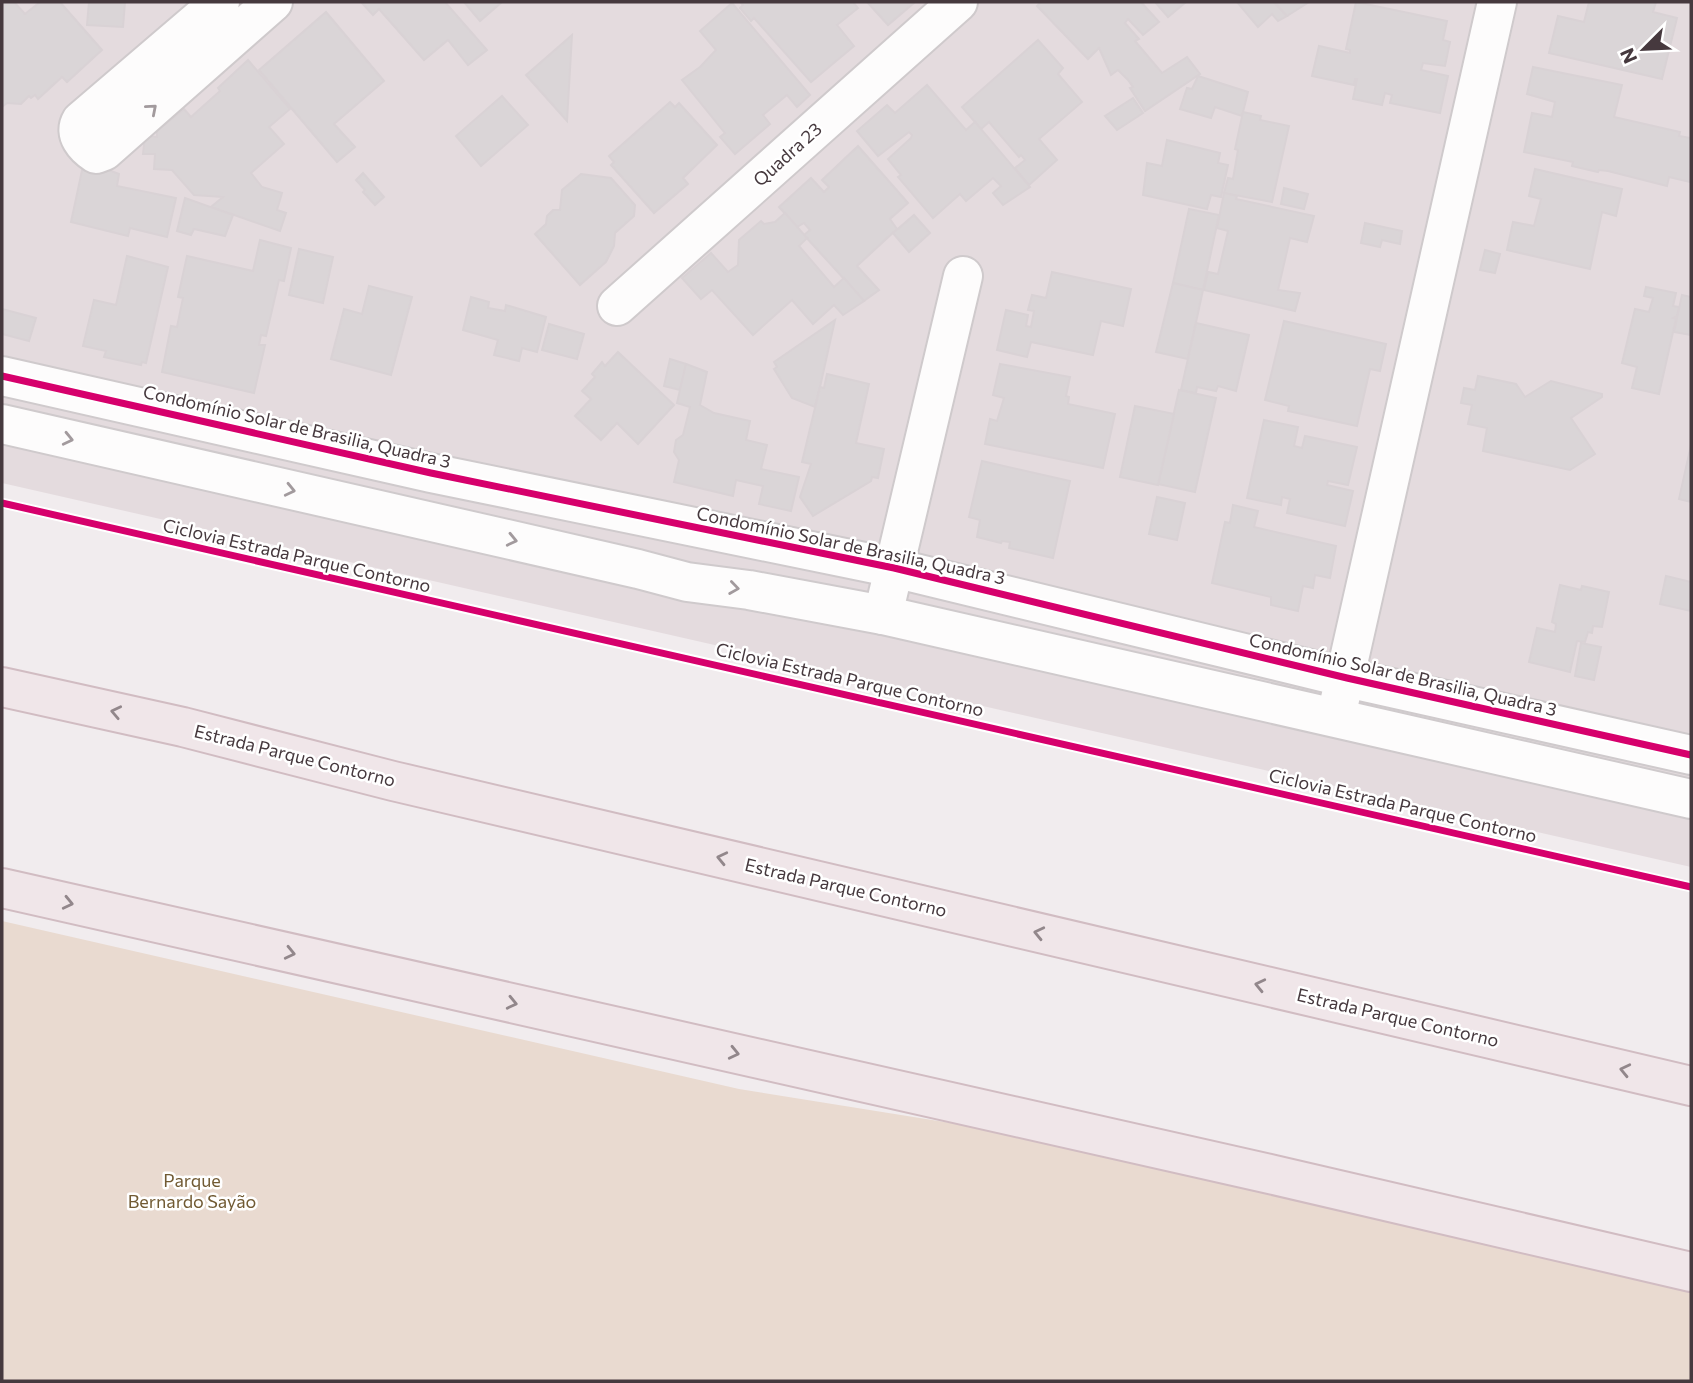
<svg xmlns="http://www.w3.org/2000/svg" width="1693" height="1383" font-family="Commissioner,sans-serif">
<style>
.residential{fill:#e4dbde}
.green{fill:#e9dad0}
.building{fill:#dad5d7;stroke:#d9d2d5;stroke-width:2}
.lines{fill:none;stroke-linecap:round;stroke-linejoin:round}
.minor-casing{stroke:#cfcacc;stroke-width:42}
.tertiary-casing{stroke:#cfcacc;stroke-width:42}
.primary-casing{stroke:#d1bcc2;stroke-width:42}
.minor{stroke:#fdfcfc;stroke-width:38}
.tertiary{stroke:#fdfcfc;stroke-width:38}
.primary{stroke:#f0e6e9;stroke-width:38}
.cycleway-casing{stroke:#fff;stroke-width:11}
.cycleway{stroke:#d6006c;stroke-width:7}
.oneway{stroke:#a29a9d}
.oneway2{stroke:#92878b}
.labels{text-anchor:middle;dominant-baseline:central;stroke-width:5;stroke-linejoin:round;paint-order:stroke}
.street-label{font-size:18px;fill:#46393e;stroke:#fff}
.park-label{font-size:18px;fill:#715a33;stroke:#fff}
</style>
<rect width="100%" height="100%" fill="#f1ecee"/>
<path class="residential" d="M 2,2 L 1691,2 L 1691,867 L 2,483 Z"/>
<path class="green" d="M 2,921 L 739,1089 L 1274,1175 L 1691,1275 L 1691,1381 L 2,1381 Z"/>
<g class="building">
<path d="M 5,2 L 14,2 L 25,14 L 40,2 L 60,2 L 102,50 L 67,82 L 62,77 L 38,99 L 35,95 L 31,98 L 29,96 L 21,104 L 7,103 L 2,107 L 2,5 Z"/>
<path d="M 89,2 L 125,2 L 123,27 L 87,25 Z"/>
<path d="M 361,2 L 445,2 L 487,50 L 468,65 L 448,40 L 424,60 L 379,9 L 373,15 Z"/>
<path d="M 464,2 L 502,2 L 480,21 Z"/>
<path d="M 740,2 L 853,2 L 858,8 L 837,25 L 854,46 L 811,82 L 754,18 L 751,21 L 740,8 L 743,5 Z"/>
<path d="M 867,2 L 912,2 L 914,3 L 888,25 Z"/>
<path d="M 1041,2 L 1141,2 L 1159,22 L 1143,35 L 1128,19 L 1125,23 L 1139,39 L 1135,41 L 1162,73 L 1187,57 L 1200,74 L 1145,111 L 1130,88 L 1133,87 L 1128,80 L 1118,70 L 1111,75 L 1099,48 L 1088,59 L 1037,6 Z"/>
<path d="M 1155,2 L 1186,2 L 1168,17 Z"/>
<path d="M 1237,2 L 1274,2 L 1287,16 L 1278,21 L 1272,14 L 1258,27 Z"/>
<path d="M 1274,2 L 1309,2 L 1287,16 Z"/>
<path d="M 1356,2 L 1447,21 L 1443,40 L 1450,42 L 1445,66 L 1423,63 L 1421,70 L 1448,76 L 1440,113 L 1390,103 L 1392,95 L 1385,93 L 1382,105 L 1353,99 L 1357,79 L 1355,79 L 1354,85 L 1312,76 L 1319,46 L 1350,53 L 1350,50 L 1346,49 Z"/>
<path d="M 1589,2 L 1656,2 L 1653,12 L 1677,18 L 1662,79 L 1549,53 L 1558,16 L 1584,22 Z"/>
<path d="M 732,3 L 810,95 L 797,107 L 787,95 L 763,115 L 770,124 L 735,154 L 720,137 L 725,133 L 682,80 L 700,67 L 716,50 L 700,31 Z"/>
<path d="M 326,12 L 384,81 L 334,124 L 355,147 L 337,162 L 259,70 Z"/>
<path d="M 572,35 L 567,121 L 526,75 Z"/>
<path d="M 1038,40 L 1063,68 L 1058,74 L 1082,102 L 1039,139 L 1057,160 L 1029,185 L 1015,168 L 1025,160 L 1021,155 L 1019,157 L 989,122 L 981,129 L 962,107 Z"/>
<path d="M 248,60 L 290,109 L 269,127 L 284,144 L 251,173 L 262,187 L 282,193 L 277,210 L 286,213 L 280,231 L 211,207 L 223,197 L 194,195 L 172,170 L 154,169 L 155,154 L 143,154 L 145,136 L 157,137 L 157,131 L 184,109 L 191,117 L 220,91 L 218,88 Z"/>
<path d="M 1533,67 L 1622,85 L 1614,117 L 1680,132 L 1679,136 L 1691,138 L 1690,182 L 1669,177 L 1667,186 L 1608,171 L 1599,170 L 1598,172 L 1572,166 L 1573,162 L 1524,152 L 1532,113 L 1552,117 L 1555,102 L 1527,94 Z"/>
<path d="M 1198,76 L 1248,92 L 1242,116 L 1215,107 L 1211,118 L 1180,109 L 1187,88 L 1192,89 Z"/>
<path d="M 927,85 L 966,130 L 975,122 L 1030,187 L 1003,205 L 993,193 L 1001,186 L 993,178 L 966,201 L 960,194 L 933,218 L 898,177 L 901,175 L 888,159 L 911,138 L 912,135 L 909,132 L 878,156 L 857,131 L 887,105 L 895,113 Z"/>
<path d="M 502,96 L 528,125 L 481,166 L 456,136 Z"/>
<path d="M 1133,98 L 1143,113 L 1117,130 L 1105,116 Z"/>
<path d="M 670,102 L 675,107 L 679,103 L 717,145 L 683,178 L 688,184 L 654,213 L 611,165 L 614,162 L 609,156 Z"/>
<path d="M 1243,112 L 1261,116 L 1260,120 L 1289,126 L 1272,202 L 1224,193 L 1228,178 L 1233,179 L 1238,150 L 1235,149 Z"/>
<path d="M 1167,140 L 1220,153 L 1218,163 L 1228,165 L 1221,197 L 1211,195 L 1207,209 L 1143,195 L 1147,163 L 1162,166 Z"/>
<path d="M 858,146 L 908,203 L 890,219 L 897,229 L 857,266 L 879,290 L 864,301 L 804,235 L 810,230 L 804,223 L 797,227 L 779,207 L 811,178 L 824,192 L 829,187 L 822,180 Z"/>
<path d="M 84,161 L 119,174 L 117,186 L 176,198 L 167,237 L 130,228 L 128,236 L 71,222 Z"/>
<path d="M 1535,169 L 1622,189 L 1616,216 L 1602,212 L 1590,269 L 1507,250 L 1513,222 L 1534,226 L 1541,199 L 1529,196 Z"/>
<path d="M 363,173 L 384,197 L 375,205 L 363,192 L 365,190 L 356,180 Z"/>
<path d="M 581,174 L 611,178 L 635,205 L 634,216 L 615,233 L 614,246 L 606,262 L 580,285 L 535,234 L 546,224 L 547,216 L 553,210 L 560,210 L 562,190 Z"/>
<path d="M 1284,188 L 1308,194 L 1304,209 L 1281,204 Z"/>
<path d="M 1224,193 L 1237,196 L 1236,199 L 1314,216 L 1307,242 L 1290,238 L 1278,290 L 1300,293 L 1295,311 L 1204,290 L 1208,272 L 1218,274 L 1228,231 L 1217,228 Z"/>
<path d="M 185,198 L 233,215 L 225,236 L 194,229 L 191,235 L 177,231 Z"/>
<path d="M 1189,209 L 1219,215 L 1203,290 L 1173,283 Z"/>
<path d="M 785,213 L 807,238 L 799,246 L 834,287 L 844,278 L 864,301 L 843,315 L 834,305 L 813,324 L 792,300 L 753,335 L 712,290 L 701,299 L 682,278 L 711,253 L 728,272 L 738,265 L 739,240 L 761,221 L 764,224 L 775,222 Z"/>
<path d="M 914,215 L 930,233 L 909,252 L 893,233 Z"/>
<path d="M 1365,223 L 1402,231 L 1400,244 L 1382,240 L 1380,247 L 1361,243 Z"/>
<path d="M 260,240 L 291,248 L 284,281 L 279,280 L 266,336 L 261,335 L 259,345 L 265,345 L 254,393 L 162,372 L 171,326 L 177,327 L 183,298 L 178,297 L 187,256 L 253,271 Z"/>
<path d="M 299,249 L 333,257 L 323,303 L 289,295 Z"/>
<path d="M 1485,250 L 1500,254 L 1495,273 L 1480,270 Z"/>
<path d="M 127,256 L 168,267 L 146,363 L 142,362 L 141,365 L 104,357 L 106,351 L 83,346 L 94,300 L 116,305 Z"/>
<path d="M 1052,272 L 1131,289 L 1123,326 L 1101,321 L 1093,355 L 1031,342 L 1027,357 L 997,350 L 1006,310 L 1028,315 L 1026,326 L 1031,327 L 1034,311 L 1028,310 L 1032,295 L 1046,298 Z"/>
<path d="M 1173,283 L 1203,290 L 1188,359 L 1156,352 Z"/>
<path d="M 369,286 L 412,297 L 391,375 L 331,359 L 344,309 L 362,314 Z"/>
<path d="M 1646,287 L 1676,293 L 1673,306 L 1679,307 L 1677,316 L 1673,318 L 1676,319 L 1659,394 L 1632,388 L 1637,367 L 1622,363 L 1635,309 L 1649,312 L 1653,298 L 1644,296 Z"/>
<path d="M 1682,295 L 1691,297 L 1691,335 L 1674,332 Z"/>
<path d="M 471,297 L 489,302 L 488,308 L 505,311 L 506,305 L 546,317 L 537,352 L 522,348 L 519,361 L 494,355 L 498,340 L 463,330 Z"/>
<path d="M 2,309 L 36,318 L 29,341 L 2,334 Z"/>
<path d="M 835,320 L 820,387 L 815,407 L 792,398 L 774,369 L 777,367 L 774,362 Z"/>
<path d="M 1284,321 L 1386,344 L 1380,371 L 1370,369 L 1357,426 L 1288,411 L 1289,406 L 1265,400 Z"/>
<path d="M 1196,323 L 1249,335 L 1236,391 L 1218,386 L 1216,391 L 1197,387 L 1196,393 L 1181,390 Z"/>
<path d="M 549,324 L 584,334 L 577,359 L 542,350 Z"/>
<path d="M 618,352 L 674,405 L 638,444 L 617,423 L 601,440 L 575,416 L 591,399 L 582,391 L 595,377 L 592,374 L 602,362 L 605,366 Z"/>
<path d="M 670,359 L 686,364 L 680,390 L 664,386 Z"/>
<path d="M 686,364 L 707,372 L 700,405 L 714,413 L 750,421 L 746,440 L 767,445 L 761,469 L 799,477 L 791,511 L 759,504 L 763,486 L 736,480 L 733,496 L 674,482 L 679,460 L 674,452 L 676,440 L 683,435 L 690,407 L 677,403 Z"/>
<path d="M 1000,364 L 1070,377 L 1066,396 L 1069,397 L 1068,404 L 1115,414 L 1103,468 L 985,444 L 990,419 L 997,421 L 1004,398 L 993,395 Z"/>
<path d="M 827,374 L 869,384 L 856,443 L 884,449 L 878,478 L 872,477 L 871,481 L 813,516 L 800,497 L 811,464 L 802,462 L 820,387 L 824,388 Z"/>
<path d="M 1478,376 L 1516,384 L 1525,397 L 1551,381 L 1602,394 L 1602,397 L 1571,418 L 1595,454 L 1570,470 L 1483,451 L 1487,428 L 1468,424 L 1472,405 L 1461,403 L 1464,388 L 1475,390 Z"/>
<path d="M 1179,390 L 1216,398 L 1195,492 L 1158,484 Z"/>
<path d="M 1135,406 L 1174,414 L 1158,485 L 1120,477 Z"/>
<path d="M 1264,420 L 1298,427 L 1294,446 L 1302,448 L 1305,436 L 1357,447 L 1348,485 L 1328,481 L 1327,485 L 1353,491 L 1345,526 L 1287,513 L 1290,499 L 1282,497 L 1281,505 L 1247,498 Z"/>
<path d="M 1691,445 L 1691,502 L 1679,499 Z"/>
<path d="M 982,461 L 1070,481 L 1053,558 L 1009,548 L 1010,542 L 1002,541 L 1001,543 L 977,537 L 980,520 L 969,517 Z"/>
<path d="M 1157,497 L 1185,503 L 1177,540 L 1149,534 Z"/>
<path d="M 1233,505 L 1258,511 L 1254,527 L 1336,546 L 1330,578 L 1315,575 L 1313,588 L 1303,586 L 1298,611 L 1271,605 L 1271,597 L 1212,583 L 1225,522 L 1230,523 Z"/>
<path d="M 1666,576 L 1691,582 L 1691,611 L 1660,604 Z"/>
<path d="M 1560,585 L 1581,590 L 1582,586 L 1609,592 L 1602,627 L 1593,626 L 1592,633 L 1588,632 L 1585,642 L 1577,641 L 1570,672 L 1529,662 L 1537,628 L 1555,632 L 1556,624 L 1552,622 Z"/>
<path d="M 1581,643 L 1601,647 L 1594,680 L 1575,676 Z"/>
</g>
<g class="lines">
<defs>
<g id="minor">
<path d="M 617,306 L 958,2"/>
<path d="M 883,615 L 963,276"/>
<path d="M 1336,717 L 1497,2"/>
</g>
<g id="tertiary">
<path d="M 220,2 L 81,121 C 73,134 85,147 96,154 L 104,151 L 273,2"/>
<path d="M 2,376 L 431,473 L 894,568 L 1347,678 L 1691,755"/>
<path d="M 2,424 L 638,569 L 687,582 L 749,590 L 883,615 L 1691,799"/>
</g>
<g id="primary">
<path d="M 2,687 L 183,727 L 393,781 L 1691,1086"/>
<path d="M 2,888 L 1274,1175 L 1691,1272"/>
</g>
</defs>
<use href="#minor" class="minor-casing"/>
<use href="#tertiary" class="tertiary-casing"/>
<use href="#primary" class="primary-casing"/>
<use href="#minor" class="minor"/>
<use href="#tertiary" class="tertiary"/>
<use href="#primary" class="primary"/>
<defs>
<g id="cycleway">
<path d="M 2,376 L 431,473 L 894,568 L 1347,678 L 1691,755"/>
<path d="M 2,503 L 1691,887"/>
</g>
</defs>
<use href="#cycleway" class="cycleway-casing"/>
<use href="#cycleway" class="cycleway"/>
</g>
<defs><path id="oneway-chevron" d="M-2-3.5L2.5 0L-2 3.5" fill="none" stroke-width="1.6" stroke-linecap="round" stroke-linejoin="round" transform="scale(1.75)"/></defs>
<g class="oneway">
<use href="#oneway-chevron" transform="translate(152 109) rotate(-41)"/>
<use href="#oneway-chevron" transform="translate(68 439) rotate(13)"/>
<use href="#oneway-chevron" transform="translate(290 490) rotate(13)"/>
<use href="#oneway-chevron" transform="translate(512 540) rotate(13)"/>
<use href="#oneway-chevron" transform="translate(734 588) rotate(8)"/>
</g>
<g class="oneway2">
<use href="#oneway-chevron" transform="translate(116 712) rotate(-168)"/>
<use href="#oneway-chevron" transform="translate(722 858) rotate(-167)"/>
<use href="#oneway-chevron" transform="translate(68 903) rotate(13)"/>
<use href="#oneway-chevron" transform="translate(1039 933) rotate(-167)"/>
<use href="#oneway-chevron" transform="translate(290 953) rotate(13)"/>
<use href="#oneway-chevron" transform="translate(1260 985) rotate(-167)"/>
<use href="#oneway-chevron" transform="translate(512 1003) rotate(13)"/>
<use href="#oneway-chevron" transform="translate(734 1053) rotate(13)"/>
<use href="#oneway-chevron" transform="translate(1625 1070) rotate(-167)"/>
</g>
<g class="labels">
<g class="street-label">
<text transform="translate(787 154) rotate(-42)">Quadra 23</text>
<text transform="translate(297 426) rotate(13)">Condomínio Solar de Brasilia, Quadra 3</text>
<text transform="translate(851 545) rotate(12)">Condomínio Solar de Brasilia, Quadra 3</text>
<text transform="translate(297 555) rotate(13)">Ciclovia Estrada Parque Contorno</text>
<text transform="translate(1403 674) rotate(13)">Condomínio Solar de Brasilia, Quadra 3</text>
<text transform="translate(850 679) rotate(13)">Ciclovia Estrada Parque Contorno</text>
<text transform="translate(295 755) rotate(14)">Estrada Parque Contorno</text>
<text transform="translate(1403 805) rotate(13)">Ciclovia Estrada Parque Contorno</text>
<text transform="translate(846 887) rotate(13)">Estrada Parque Contorno</text>
<text transform="translate(1398 1017) rotate(13)">Estrada Parque Contorno</text>
</g>
<g class="park-label">
<text x="192" y="1180">Parque<tspan x="192" dy="21">Bernardo Sayão</tspan></text>
</g>
</g>
<rect width="1693" height="1383" fill="none" stroke="#46393e" stroke-width="7"/>
<g transform="translate(1644 49) rotate(246)" stroke="#ffffff" stroke-width="5" paint-order="stroke">
<path d="M0-5L12 26L0 18L-12 26Z" fill="#46393e"/>
<text y="-10" font-size="19" font-weight="bold" text-anchor="middle" fill="#46393e">N</text>
</g>
</svg>
